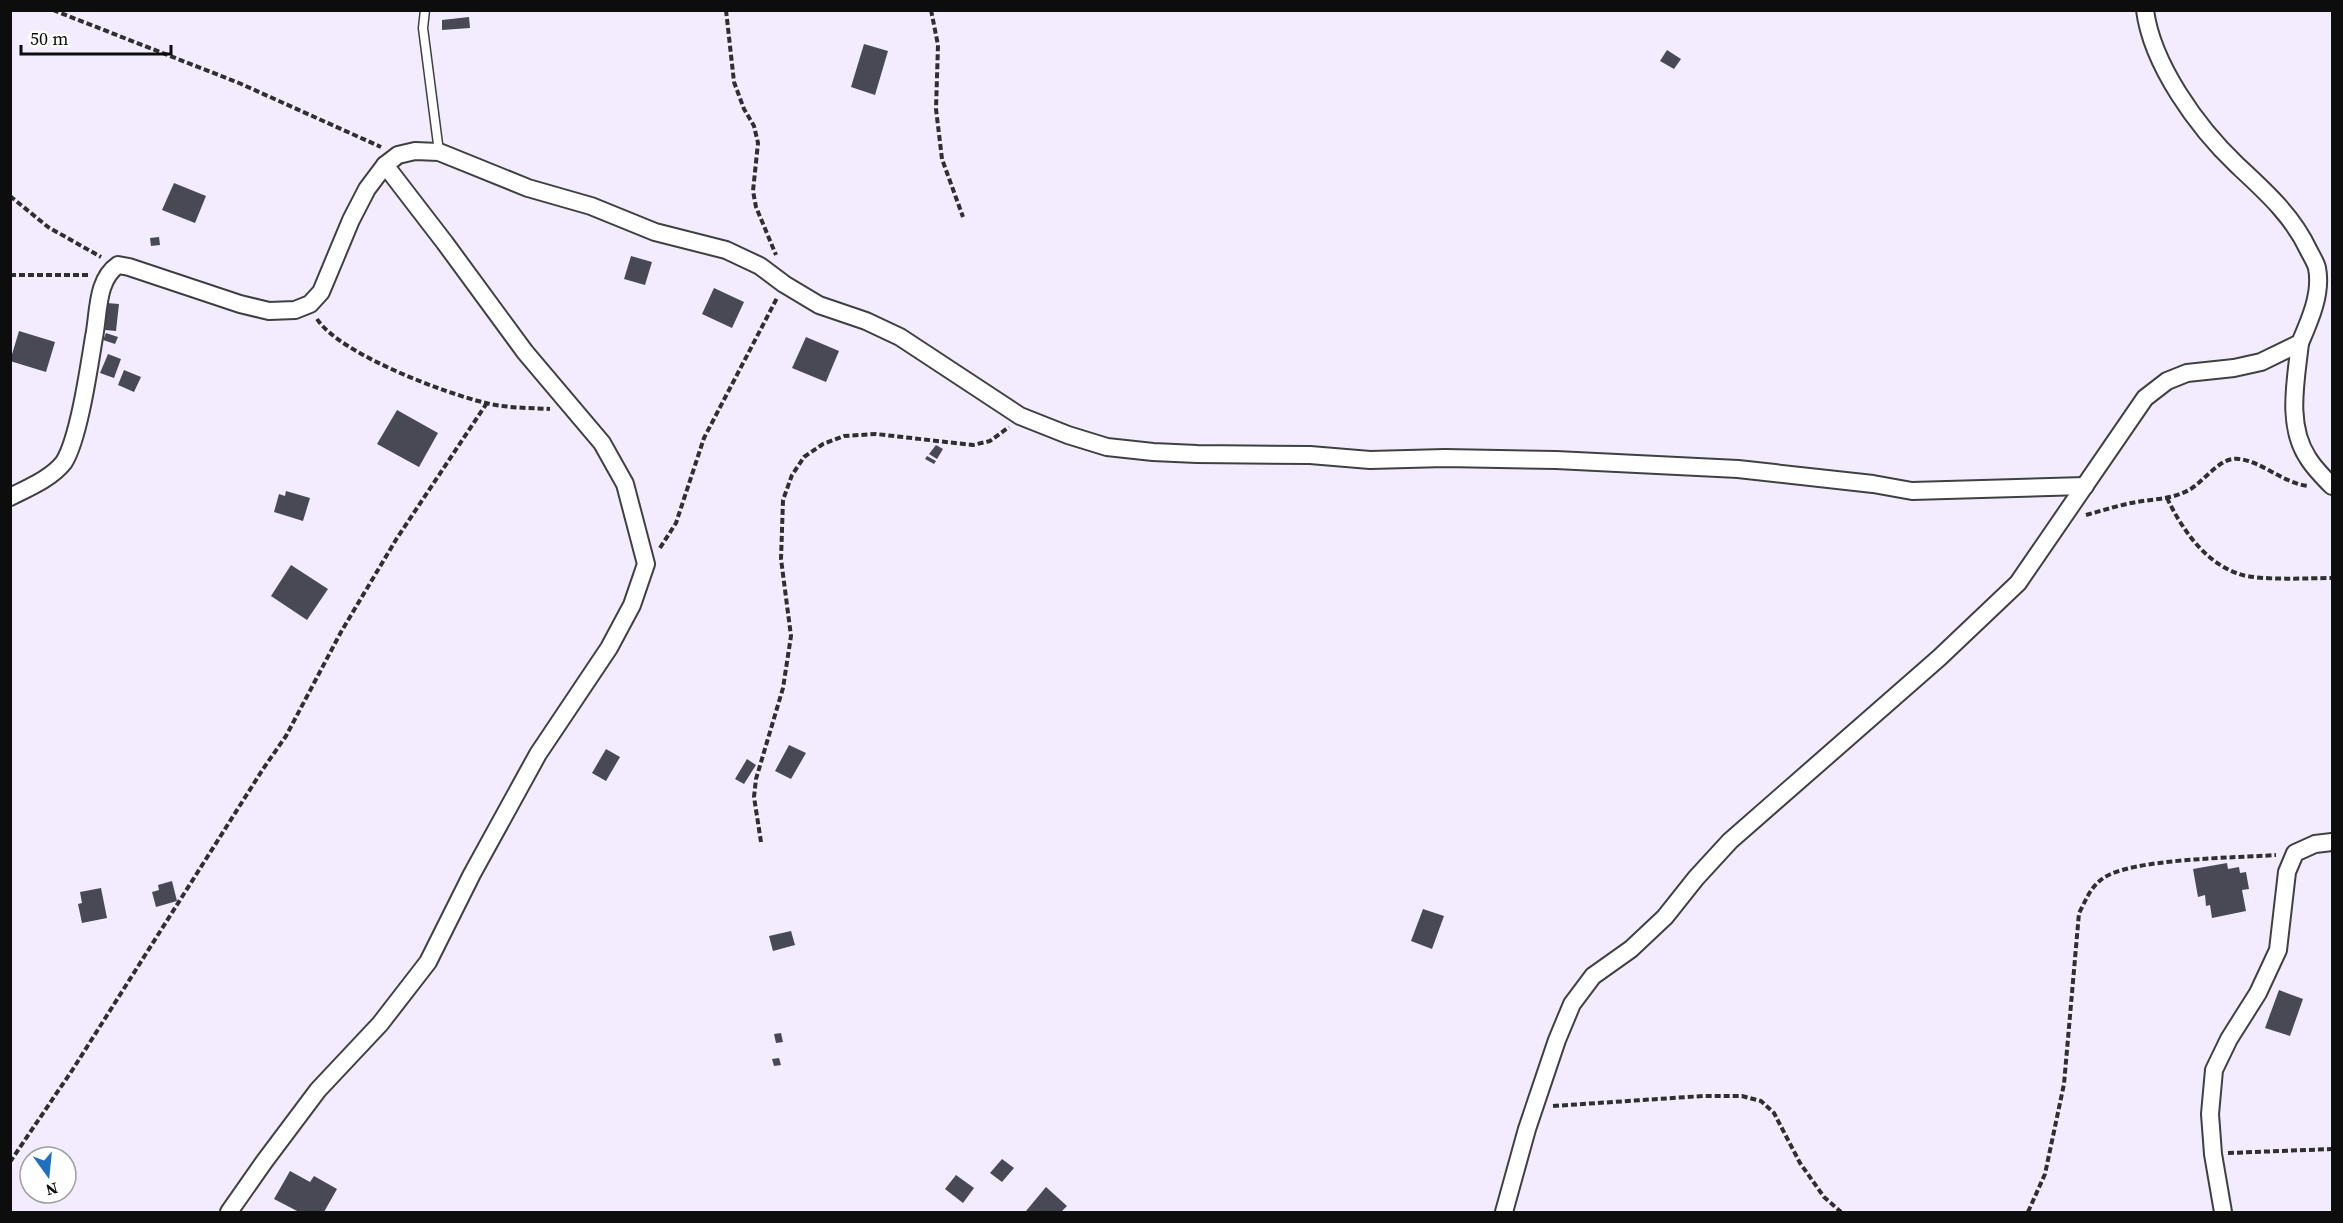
<svg xmlns="http://www.w3.org/2000/svg" width="2343" height="1223" font-family="'Source Serif 4',serif">
<style>
.building{fill:#494955}
.lines{fill:none;stroke-linecap:round;stroke-linejoin:round}
.service-casing{stroke:#404040;stroke-width:11}
.minor-casing{stroke:#404040;stroke-width:20}
.path{stroke:#2f2f2f;stroke-width:4;stroke-dasharray:6 3;stroke-linecap:butt}
.service{stroke:#fff;stroke-width:8}
.minor{stroke:#fff;stroke-width:16}
</style>
<rect width="100%" height="100%" fill="#f3ecff"/>
<g class="building">
<path d="M 469,17 L 470,28 L 442,30 L 442,20 Z"/>
<path d="M 864,44 L 888,51 L 875,95 L 851,87 Z"/>
<path d="M 1667,50 L 1681,59 L 1674,69 L 1660,61 Z"/>
<path d="M 174,183 L 206,196 L 195,223 L 162,210 Z"/>
<path d="M 159,237 L 160,245 L 151,246 L 150,238 Z"/>
<path d="M 631,256 L 652,262 L 645,285 L 624,279 Z"/>
<path d="M 714,288 L 744,302 L 732,328 L 702,314 Z"/>
<path d="M 107,303 L 119,304 L 116,331 L 105,330 Z"/>
<path d="M 19,331 L 55,342 L 46,372 L 10,361 Z"/>
<path d="M 106,333 L 118,337 L 115,344 L 103,340 Z"/>
<path d="M 806,337 L 839,351 L 826,382 L 792,368 Z"/>
<path d="M 108,354 L 121,359 L 114,378 L 100,373 Z"/>
<path d="M 124,370 L 141,377 L 134,392 L 118,385 Z"/>
<path d="M 397,410 L 438,433 L 419,467 L 377,444 Z"/>
<path d="M 936,445 L 943,449 L 937,459 L 929,454 Z"/>
<path d="M 927,456 L 936,461 L 934,464 L 925,459 Z"/>
<path d="M 286,491 L 310,498 L 303,521 L 274,512 L 279,494 L 285,496 Z"/>
<path d="M 291,565 L 328,589 L 307,620 L 271,596 Z"/>
<path d="M 789,745 L 806,753 L 791,779 L 775,771 Z"/>
<path d="M 606,749 L 620,757 L 606,781 L 592,773 Z"/>
<path d="M 747,759 L 756,765 L 744,784 L 735,779 Z"/>
<path d="M 2227,863 L 2228,869 L 2239,867 L 2240,873 L 2246,872 L 2249,889 L 2242,890 L 2246,911 L 2212,918 L 2210,905 L 2206,906 L 2205,895 L 2198,897 L 2193,869 Z"/>
<path d="M 172,881 L 177,901 L 156,907 L 152,892 L 159,890 L 158,885 Z"/>
<path d="M 101,888 L 107,918 L 82,923 L 78,904 L 82,903 L 80,892 Z"/>
<path d="M 1423,909 L 1444,916 L 1432,949 L 1411,941 Z"/>
<path d="M 791,931 L 795,945 L 773,951 L 769,936 Z"/>
<path d="M 2279,990 L 2303,999 L 2290,1036 L 2265,1028 Z"/>
<path d="M 781,1033 L 783,1042 L 776,1043 L 774,1034 Z"/>
<path d="M 779,1058 L 781,1065 L 774,1066 L 772,1059 Z"/>
<path d="M 1002,1159 L 1014,1168 L 1002,1182 L 990,1173 Z"/>
<path d="M 290,1171 L 310,1182 L 314,1176 L 337,1189 L 324,1212 L 299,1212 L 274,1199 Z"/>
<path d="M 956,1175 L 974,1188 L 963,1203 L 945,1189 Z"/>
<path d="M 1046,1187 L 1067,1206 L 1061,1212 L 1027,1212 L 1026,1211 Z"/>
</g>
<g class="lines">
<defs>
<path id="service" d="M 425,10 L 423,28 L 439,152"/>
<g id="minor">
<path d="M 2300,343 C 2296,380 2286,425 2308,458 C 2314,468 2324,478 2332,486"/>
<path d="M 10,497 C 28,488 52,478 64,462 C 79,438 89,367 94,337 C 99,313 96,280 118,265 L 129,267 L 240,304 L 269,311 L 295,310 L 310,304 L 321,292 L 351,220 L 367,189 L 385,165 L 398,155 L 415,151 L 439,152 L 528,188 L 591,206 L 655,232 L 726,250 L 760,266 L 784,284 L 819,305 L 866,321 L 900,337 L 1020,416 L 1068,435 L 1107,447 L 1153,452 L 1197,454 L 1310,455 L 1370,460 L 1445,458 L 1556,460 L 1738,469 L 1873,484 L 1912,491 L 2085,486"/>
<path d="M 229,1212 L 264,1162 L 318,1090 L 380,1024 L 428,962 L 472,874 L 538,754 L 609,648 L 632,605 L 646,564 L 625,484 L 602,443 L 525,352 L 445,243 L 385,165"/>
<path d="M 1504,1212 L 1527,1129 L 1557,1040 L 1572,1004 L 1593,976 L 1631,949 L 1665,917 L 1696,878 L 1730,841 L 1939,658 L 2018,583 L 2145,398 L 2167,381 L 2187,373 L 2234,368 L 2261,362 L 2300,343 C 2310,320 2322,293 2317,268 C 2316,263 2312,257 2309,251 C 2293,216 2265,191 2237,165 C 2198,128 2152,65 2145,10"/>
<path d="M 2223,1212 L 2213,1154 L 2210,1114 L 2214,1070 L 2229,1039 L 2258,993 L 2278,950 L 2287,872 L 2295,853 L 2315,844 L 2332,842"/>
</g>
</defs>
<use href="#service" class="service-casing"/>
<use href="#minor" class="minor-casing"/>
<g class="path">
<path d="M 53,10 L 239,83 L 381,147"/>
<path d="M 726,10 L 734,82 L 744,109 L 754,126 L 758,143 L 753,191 L 756,207 L 776,255"/>
<path d="M 931,10 L 938,45 L 936,109 L 942,159 L 963,217"/>
<path d="M 10,196 L 48,227 L 101,257"/>
<path d="M 10,275 L 89,275"/>
<path d="M 317,319 C 340,354 444,393 486,403 C 507,408 529,408 550,409"/>
<path d="M 2167,498 C 2182,529 2204,562 2239,574 C 2258,581 2311,578 2332,578"/>
<path d="M 2086,515 C 2101,511 2116,506 2131,503 C 2150,499 2171,500 2189,490 C 2205,481 2220,456 2239,459 C 2261,461 2283,483 2308,486"/>
<path d="M 660,548 L 676,523 L 704,438 L 777,298"/>
<path d="M 761,842 L 754,797 L 756,779 L 783,688 L 791,636 L 781,559 L 783,500 L 792,475 L 804,457 L 823,444 L 844,436 L 876,434 L 973,445 L 990,441 L 1009,427"/>
<path d="M 1553,1106 L 1703,1096 L 1742,1096 L 1761,1101 L 1774,1113 L 1800,1163 L 1824,1197 L 1841,1212"/>
<path d="M 2228,1153 L 2332,1149"/>
<path d="M 10,1162 L 73,1069 L 263,769 L 286,736 L 341,632 L 397,538 L 487,403"/>
<path d="M 2028,1212 L 2045,1174 L 2064,1084 L 2079,913 C 2086,900 2090,888 2102,879 C 2129,858 2238,858 2276,855"/>
</g>
<use href="#service" class="service"/>
<use href="#minor" class="minor"/>
</g>
<rect width="2343" height="1223" fill="none" stroke="#0d0d0d" stroke-width="24"/>
<g transform="translate(48 1175) rotate(165)"><circle r="28" fill="#ffffff" stroke="#9e9e9e" stroke-width="1.5"/>
<path d="M0-4.5L10 22L0 15L-10 22Z" fill="#2170c0"/>
<text y="-9" font-size="16" font-weight="bold" text-anchor="middle" fill="#0d0d0d">N</text>
</g>
<path d="M21 45v9h150v-9" fill="none" stroke="#0d0d0d" stroke-width="3"/>
<text x="30" y="45" font-size="18" fill="#0d0d0d" stroke="#ffffff" stroke-width="4.5" paint-order="stroke">50 m</text>
</svg>
